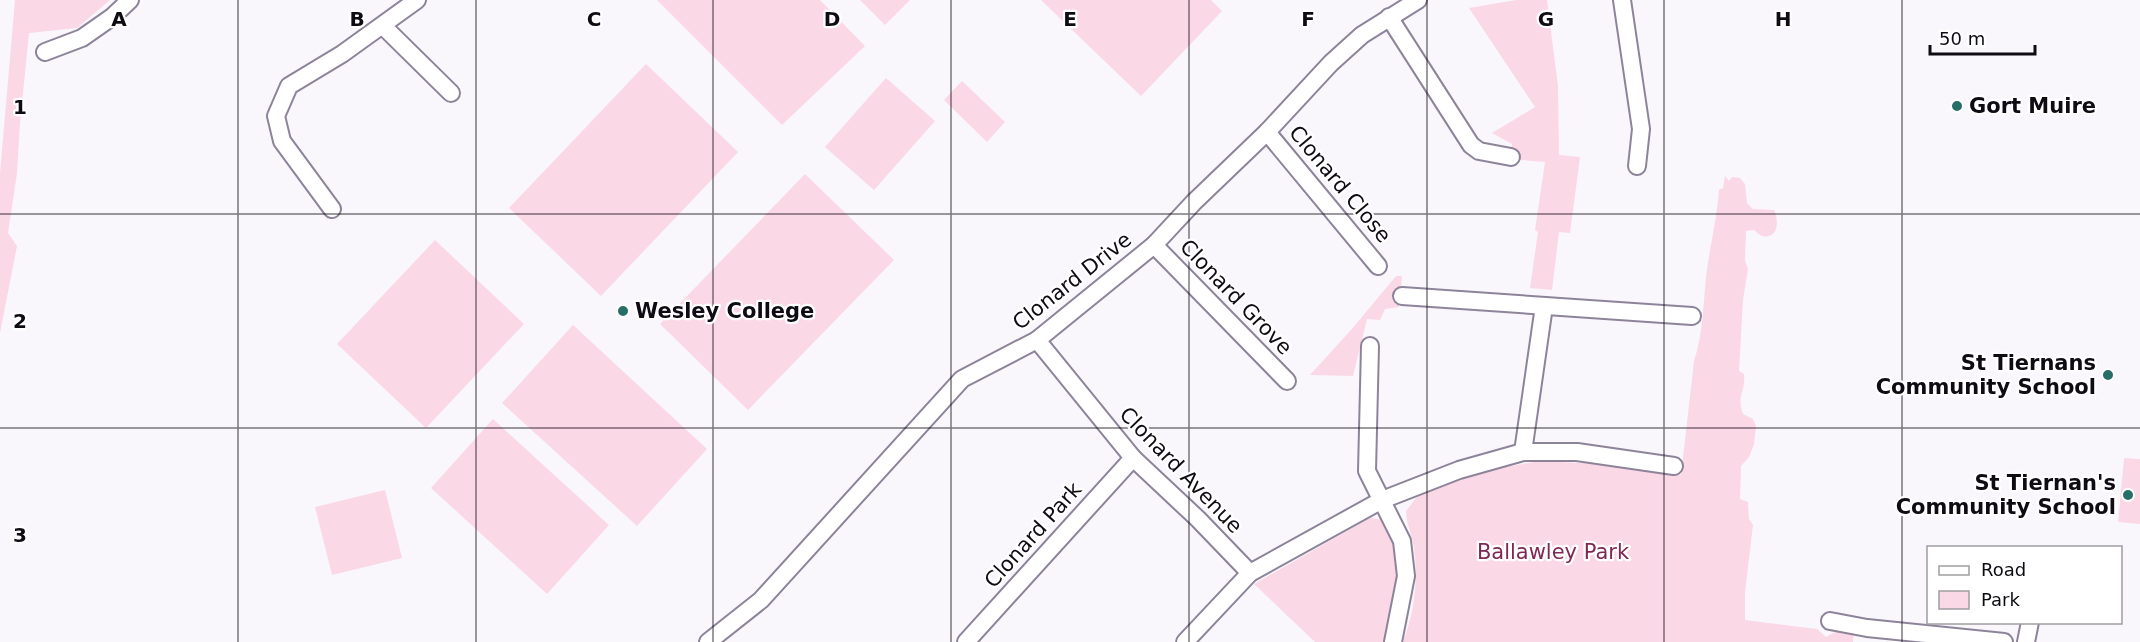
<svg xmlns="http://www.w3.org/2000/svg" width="2140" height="642" font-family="'DejaVu Sans',sans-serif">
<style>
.green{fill:#fbd8e6}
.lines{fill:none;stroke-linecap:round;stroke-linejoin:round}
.minor-casing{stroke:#8d849a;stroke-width:20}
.minor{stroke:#fff;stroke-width:16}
.grid{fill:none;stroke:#0f0b13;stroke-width:1.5;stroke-opacity:0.55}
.poi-dot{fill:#276f66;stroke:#fff;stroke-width:2}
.labels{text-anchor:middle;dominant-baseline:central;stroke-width:4.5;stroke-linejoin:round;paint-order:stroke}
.poi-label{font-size:21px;font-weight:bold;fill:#0f0b13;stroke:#fff;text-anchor:start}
.street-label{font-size:21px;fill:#0f0b13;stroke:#fff}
.park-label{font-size:21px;fill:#802854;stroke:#fff}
.grid-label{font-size:20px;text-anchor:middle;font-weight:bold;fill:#0f0b13;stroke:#fff;stroke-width:4.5;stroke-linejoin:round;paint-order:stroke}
</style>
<rect width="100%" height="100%" fill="#f9f7fc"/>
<g class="green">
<path d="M 15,0 L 110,0 L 77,28 L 29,33 L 20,123 L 17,173 L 8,233 L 17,246 L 0,333 L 0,173 Z"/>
<path d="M 657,0 L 820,0 L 865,46 L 782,125 Z"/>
<path d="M 860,0 L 910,0 L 885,25 Z"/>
<path d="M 1041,0 L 1211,0 L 1222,11 L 1141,96 Z"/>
<path d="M 1516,0 L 1547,0 L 1558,86 L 1559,155 L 1580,157 L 1570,233 L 1559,232 L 1552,290 L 1530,288 L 1538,232 L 1535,230 L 1545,162 L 1510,159 L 1512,144 L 1492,133 L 1535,107 L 1469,8 Z"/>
<path d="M 646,64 L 738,152 L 601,296 L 509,208 Z"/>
<path d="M 886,78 L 935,121 L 874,190 L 825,147 Z"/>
<path d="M 962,81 L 1005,122 L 987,142 L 944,100 Z"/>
<path d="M 805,174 L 894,260 L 748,410 L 660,324 Z"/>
<path d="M 1725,176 L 1729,181 L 1732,177 L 1740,178 L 1745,184 L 1747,203 L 1753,209 L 1774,210 C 1779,219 1779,240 1762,236 C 1759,235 1757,232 1754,230 L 1746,231 L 1745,260 L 1748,269 L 1743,300 L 1739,371 L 1744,374 C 1746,392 1736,395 1743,414 L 1753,419 L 1756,426 L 1754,444 L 1749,457 L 1741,466 L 1740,499 L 1748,502 L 1749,519 L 1753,525 L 1745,592 L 1745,620 L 1817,629 L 1826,637 L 1839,630 L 1854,633 L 1853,642 L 1403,642 C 1415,611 1419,576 1413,543 C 1411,532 1406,522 1406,511 L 1416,498 L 1432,487 L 1459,475 L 1540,461 L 1624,465 L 1681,475 L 1694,361 C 1704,331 1703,299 1707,269 C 1711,242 1717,217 1719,190 L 1723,188 Z"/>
<path d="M 435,240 L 524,324 L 426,428 L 337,344 Z"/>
<path d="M 1396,276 L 1402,276 L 1399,307 L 1385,309 L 1380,320 L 1367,319 L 1353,376 L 1310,375 L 1351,330 Z"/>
<path d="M 573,325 L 707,449 L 637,526 L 502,403 Z"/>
<path d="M 493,419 L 609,525 L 547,594 L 431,488 Z"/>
<path d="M 2124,458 L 2140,459 L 2140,524 L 2118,522 Z"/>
<path d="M 385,490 L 402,558 L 332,575 L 315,507 Z"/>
<path d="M 1370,518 L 1384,520 C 1410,549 1395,609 1383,642 L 1315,642 L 1254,584 Z"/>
</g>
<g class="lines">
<defs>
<g id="minor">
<path d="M 1622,0 L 1641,129 L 1637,166"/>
<path d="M 1389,17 L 1471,145 L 1479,151 L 1511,157"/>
<path d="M 383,26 L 451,93"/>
<path d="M 45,52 L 82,38 L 112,17 L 130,0"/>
<path d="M 1267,132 L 1378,266"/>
<path d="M 332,209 L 282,141 L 276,116 L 289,86 L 342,54 L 417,0"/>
<path d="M 1154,245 L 1287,381"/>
<path d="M 1402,296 L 1692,316"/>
<path d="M 1037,340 L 1133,458 L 1198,519 L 1250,573"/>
<path d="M 1370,346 L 1367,471 L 1402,541 L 1406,576 L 1393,642"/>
<path d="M 1523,452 L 1544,306"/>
<path d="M 1830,621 L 1867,628 L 2004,642"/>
<path d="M 708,642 L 761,600 L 962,379 L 1037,340 L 1154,245 L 1194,202 L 1267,132 L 1331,63 L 1362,35 L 1418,0"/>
<path d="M 966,642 L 1133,458"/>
<path d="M 1185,642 L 1250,573 L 1382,500 L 1459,470 L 1523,452 L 1577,452 L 1674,466"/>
<path d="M 2026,642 L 2030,622"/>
</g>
</defs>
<use href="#minor" class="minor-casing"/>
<use href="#minor" class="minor"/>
</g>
<path class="grid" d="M 238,0 L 238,642M 476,0 L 476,642M 713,0 L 713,642M 951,0 L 951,642M 1189,0 L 1189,642M 1427,0 L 1427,642M 1664,0 L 1664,642M 1902,0 L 1902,642M 0,214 L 2140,214M 0,428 L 2140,428"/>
<g class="poi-dot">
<circle cx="1957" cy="106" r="6"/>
<circle cx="623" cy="311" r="6"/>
<circle cx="2108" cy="375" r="6"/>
<circle cx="2128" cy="495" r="6"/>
</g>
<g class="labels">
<g class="poi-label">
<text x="1969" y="106">Gort Muire</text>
<text x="635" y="311">Wesley College</text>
<text x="2096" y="363" text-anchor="end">St Tiernans<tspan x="2096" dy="24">Community School</tspan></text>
<text x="2116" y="483" text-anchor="end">St Tiernan's<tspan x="2116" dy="24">Community School</tspan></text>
</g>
<g class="street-label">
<text transform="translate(1340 184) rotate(50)">Clonard Close</text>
<text transform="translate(1072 281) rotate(-38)">Clonard Drive</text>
<text transform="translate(1236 297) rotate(46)">Clonard Grove</text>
<text transform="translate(1181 470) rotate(46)">Clonard Avenue</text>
<text transform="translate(1033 535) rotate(-48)">Clonard Park</text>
</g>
<g class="park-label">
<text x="1553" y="552">Ballawley Park</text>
</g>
</g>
<g class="grid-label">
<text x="119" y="26">A</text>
<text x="357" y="26">B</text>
<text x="594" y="26">C</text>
<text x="832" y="26">D</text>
<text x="1070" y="26">E</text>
<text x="1308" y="26">F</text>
<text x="1546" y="26">G</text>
<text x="1783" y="26">H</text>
<text x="20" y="114">1</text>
<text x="20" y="328">2</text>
<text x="20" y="542">3</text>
</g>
<rect x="1927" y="546" width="195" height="78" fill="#ffffff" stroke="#9f9da1" stroke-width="1.5"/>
<rect x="1939" y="566" width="30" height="9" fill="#ffffff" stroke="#9f9da1" stroke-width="1.5"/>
<text x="1981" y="576" font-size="18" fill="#0f0b13">Road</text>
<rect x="1939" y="591" width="30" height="18" fill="#fbd8e6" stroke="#9f9da1" stroke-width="1.5"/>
<text x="1981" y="606" font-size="18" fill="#0f0b13">Park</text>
<path d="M1930 45v9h105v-9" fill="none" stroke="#0f0b13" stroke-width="3"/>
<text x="1939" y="45" font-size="18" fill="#0f0b13" stroke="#ffffff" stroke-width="4.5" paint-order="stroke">50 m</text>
</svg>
